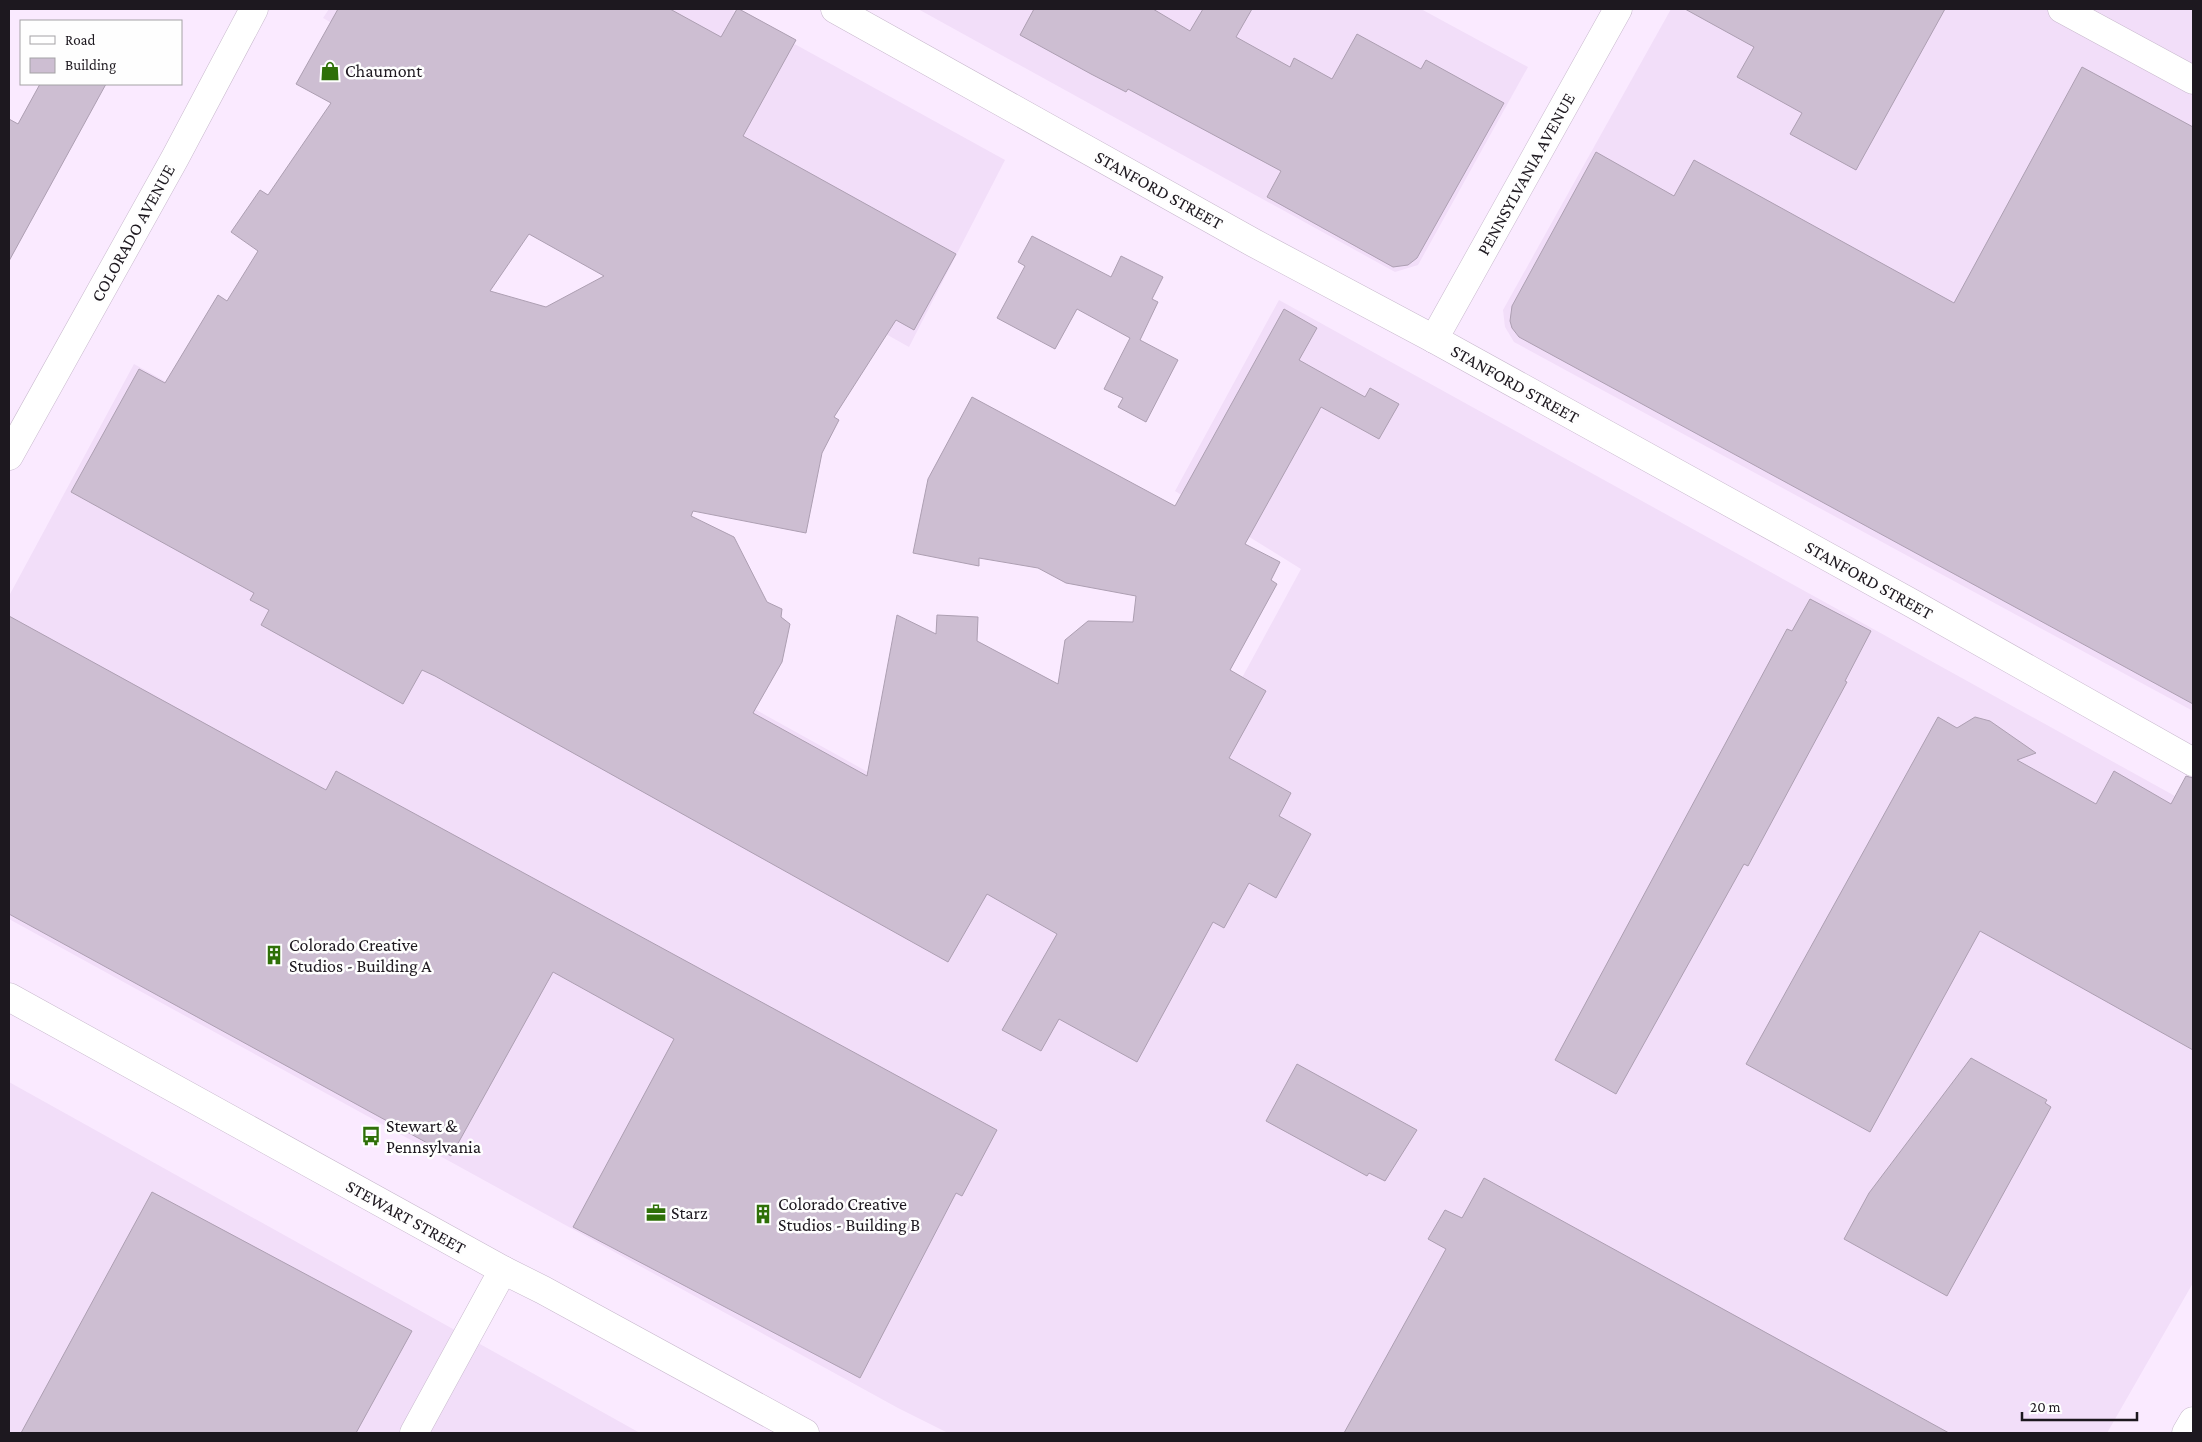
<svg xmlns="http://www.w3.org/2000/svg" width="2202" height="1442" font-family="'Crimson Pro',serif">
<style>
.built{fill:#f2def9}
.building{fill:#cdbed2;stroke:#ad9fb2;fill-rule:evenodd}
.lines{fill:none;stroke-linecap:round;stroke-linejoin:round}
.minor-casing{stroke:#c8b9cd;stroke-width:29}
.minor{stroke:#fff;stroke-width:28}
.labels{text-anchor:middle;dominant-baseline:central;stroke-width:5;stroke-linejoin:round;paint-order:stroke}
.poi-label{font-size:18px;fill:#1d181f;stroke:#fefefe;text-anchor:start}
.street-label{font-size:18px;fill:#1d181f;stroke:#fefefe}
</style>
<rect width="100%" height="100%" fill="#faeaff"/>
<g class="built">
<path d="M 329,9 L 731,9 L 1005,160 L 909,347 L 323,18 Z"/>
<path d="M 918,9 L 1421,9 L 1528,67 L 1418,265 L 1395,272 Z"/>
<path d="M 1671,9 L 2193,9 L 2193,711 L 1514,342 L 1505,327 L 1503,310 Z"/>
<path d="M 1279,300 L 2193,806 L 2193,1283 L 2107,1433 L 948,1433 L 898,1408 L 9,919 L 9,596 L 134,364 L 1116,910 L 1301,569 L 1175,491 Z"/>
<path d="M 9,1082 L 640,1433 L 9,1433 Z"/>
</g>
<g class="building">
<path d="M 338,9 L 670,9 L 721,37 L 737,9 L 739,9 L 796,40 L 743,136 L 956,254 L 914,330 L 896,320 L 834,417 L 839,420 L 822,453 L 806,533 L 693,511 L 691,516 L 734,537 L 767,602 L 782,609 L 781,617 L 790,624 L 782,662 L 753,713 L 867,776 L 897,615 L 936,634 L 937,615 L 978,617 L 977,641 L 1058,684 L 1065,640 L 1088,621 L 1133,622 L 1136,596 L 1066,583 L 1038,568 L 979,558 L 979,566 L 913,553 L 928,479 L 972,397 L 1175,506 L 1284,309 L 1317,328 L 1299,360 L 1365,397 L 1370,388 L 1399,404 L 1379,439 L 1321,407 L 1245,544 L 1280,562 L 1271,580 L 1277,584 L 1230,670 L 1266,691 L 1229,758 L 1291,793 L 1279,816 L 1311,834 L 1276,898 L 1249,883 L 1224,928 L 1213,922 L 1137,1062 L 1059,1019 L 1041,1051 L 1002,1030 L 1057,934 L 987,894 L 948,962 L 435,676 L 422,670 L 403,704 L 261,625 L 269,610 L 250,600 L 254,593 L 71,492 L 139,369 L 165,383 L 218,295 L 227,301 L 258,251 L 231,232 L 260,190 L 268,195 L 331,103 L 296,84 ZM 529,234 L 604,276 L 546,307 L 490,291 Z"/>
<path d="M 1034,9 L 1153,9 L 1190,31 L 1203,9 L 1252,9 L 1236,37 L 1290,67 L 1294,58 L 1332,79 L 1357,34 L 1421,69 L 1426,60 L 1504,103 L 1417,258 L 1408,265 L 1393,267 L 1267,197 L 1281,171 L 1128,89 L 1126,92 L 1091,74 L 1020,35 Z"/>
<path d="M 1685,9 L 1945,9 L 1856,170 L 1790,134 L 1802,113 L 1737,77 L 1754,47 Z"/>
<path d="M 2082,67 L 2193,127 L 2193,704 L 1519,337 L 1512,328 L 1510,321 L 1512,306 L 1596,152 L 1674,196 L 1694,160 L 1954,303 Z"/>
<path d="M 40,84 L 106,84 L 9,261 L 9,119 L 18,124 Z"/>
<path d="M 1032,236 L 1111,277 L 1121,256 L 1163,277 L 1152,299 L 1158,302 L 1140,340 L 1178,360 L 1146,422 L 1118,407 L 1123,398 L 1104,389 L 1130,338 L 1077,309 L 1055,349 L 997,318 L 1025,266 L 1018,262 Z"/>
<path d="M 1810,599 L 1871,631 L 1845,681 L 1847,682 L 1748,866 L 1744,864 L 1616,1094 L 1555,1060 L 1787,629 L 1792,631 Z"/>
<path d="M 9,616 L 326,790 L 336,771 L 997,1130 L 962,1196 L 956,1193 L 860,1378 L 573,1227 L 674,1039 L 553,972 L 451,1156 L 9,914 Z"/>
<path d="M 1938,717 L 1957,728 L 1975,717 L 1990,721 L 2036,753 L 2017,760 L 2096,804 L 2114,771 L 2171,804 L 2186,776 L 2193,778 L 2193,1050 L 1980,931 L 1870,1132 L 1746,1064 Z"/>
<path d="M 1971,1058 L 2047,1100 L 2045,1103 L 2051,1107 L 1947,1296 L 1844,1239 L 1869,1193 Z"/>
<path d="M 1297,1064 L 1417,1130 L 1385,1181 L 1369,1173 L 1367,1176 L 1266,1121 Z"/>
<path d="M 1484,1178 L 1949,1433 L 1344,1433 L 1446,1249 L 1428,1239 L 1445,1210 L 1462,1218 Z"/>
<path d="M 152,1192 L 412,1331 L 356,1433 L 21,1433 Z"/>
</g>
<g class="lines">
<defs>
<g id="minor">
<path d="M 835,9 L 1254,243 L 1434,339 L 1915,605 L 2193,762"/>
<path d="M 2062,9 L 2193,80"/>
<path d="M 1434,339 L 1618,9"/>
<path d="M 9,456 L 175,158 L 254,9"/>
<path d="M 9,997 L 503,1270 L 543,1290 L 805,1433"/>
<path d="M 414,1433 L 503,1270"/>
<path d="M 2186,1433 L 2193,1421"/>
</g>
</defs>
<use href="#minor" class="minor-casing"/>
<use href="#minor" class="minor"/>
</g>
<defs>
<symbol id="shop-bare" viewBox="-9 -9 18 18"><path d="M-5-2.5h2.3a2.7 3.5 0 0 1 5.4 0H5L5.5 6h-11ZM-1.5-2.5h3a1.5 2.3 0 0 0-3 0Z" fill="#2f7008" stroke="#fefefe" stroke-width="2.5" paint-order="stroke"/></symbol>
<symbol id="building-bare" viewBox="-9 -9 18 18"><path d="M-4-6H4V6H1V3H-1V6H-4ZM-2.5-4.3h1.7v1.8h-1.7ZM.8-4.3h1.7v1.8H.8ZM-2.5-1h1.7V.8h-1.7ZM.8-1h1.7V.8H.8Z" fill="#2f7008" stroke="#fefefe" stroke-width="2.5" paint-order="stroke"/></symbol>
<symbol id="bus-bare" viewBox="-9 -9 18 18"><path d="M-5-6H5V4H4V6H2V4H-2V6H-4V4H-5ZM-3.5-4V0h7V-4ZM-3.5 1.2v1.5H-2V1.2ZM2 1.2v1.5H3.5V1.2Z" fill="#2f7008" stroke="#fefefe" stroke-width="2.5" paint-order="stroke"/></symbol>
<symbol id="office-bare" viewBox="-9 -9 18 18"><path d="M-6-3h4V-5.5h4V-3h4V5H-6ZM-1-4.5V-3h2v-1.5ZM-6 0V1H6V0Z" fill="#2f7008" stroke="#fefefe" stroke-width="2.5" paint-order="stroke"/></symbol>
</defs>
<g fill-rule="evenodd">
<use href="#shop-bare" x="316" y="57" width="28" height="28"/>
<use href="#building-bare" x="260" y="941" width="28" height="28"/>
<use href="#bus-bare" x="357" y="1122" width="28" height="28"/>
<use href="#office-bare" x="642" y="1199" width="28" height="28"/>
<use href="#building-bare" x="749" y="1200" width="28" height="28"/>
</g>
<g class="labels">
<g class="poi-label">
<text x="345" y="71">Chaumont</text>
<text x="289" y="945">Colorado Creative<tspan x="289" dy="21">Studios - Building A</tspan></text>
<text x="386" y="1126">Stewart &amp;<tspan x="386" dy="21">Pennsylvania</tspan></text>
<text x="778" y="1204">Colorado Creative<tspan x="778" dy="21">Studios - Building B</tspan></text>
<text x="671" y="1213">Starz</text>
</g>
<g class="street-label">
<text transform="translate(1526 174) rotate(-61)">PENNSYLVANIA AVENUE</text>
<text transform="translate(1159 190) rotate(29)">STANFORD STREET</text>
<text transform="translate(133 233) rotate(-61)">COLORADO AVENUE</text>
<text transform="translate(1515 384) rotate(29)">STANFORD STREET</text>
<text transform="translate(1869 580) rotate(29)">STANFORD STREET</text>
<text transform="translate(406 1217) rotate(29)">STEWART STREET</text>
</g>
</g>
<rect width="2202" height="1442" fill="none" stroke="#1d181f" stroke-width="20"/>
<rect x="20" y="20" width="162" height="65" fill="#fefefe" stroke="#a4a2a5"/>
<rect x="30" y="36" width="25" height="8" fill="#ffffff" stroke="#a4a2a5"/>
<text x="65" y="45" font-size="15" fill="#1d181f">Road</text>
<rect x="30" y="58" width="25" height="15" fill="#cdbed2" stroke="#a4a2a5"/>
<text x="65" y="70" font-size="15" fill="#1d181f">Building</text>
<path d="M2022 1412v8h115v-8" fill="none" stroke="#1d181f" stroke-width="2.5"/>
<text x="2030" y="1412" font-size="15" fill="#1d181f" stroke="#fefefe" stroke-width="4" paint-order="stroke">20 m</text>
</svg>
